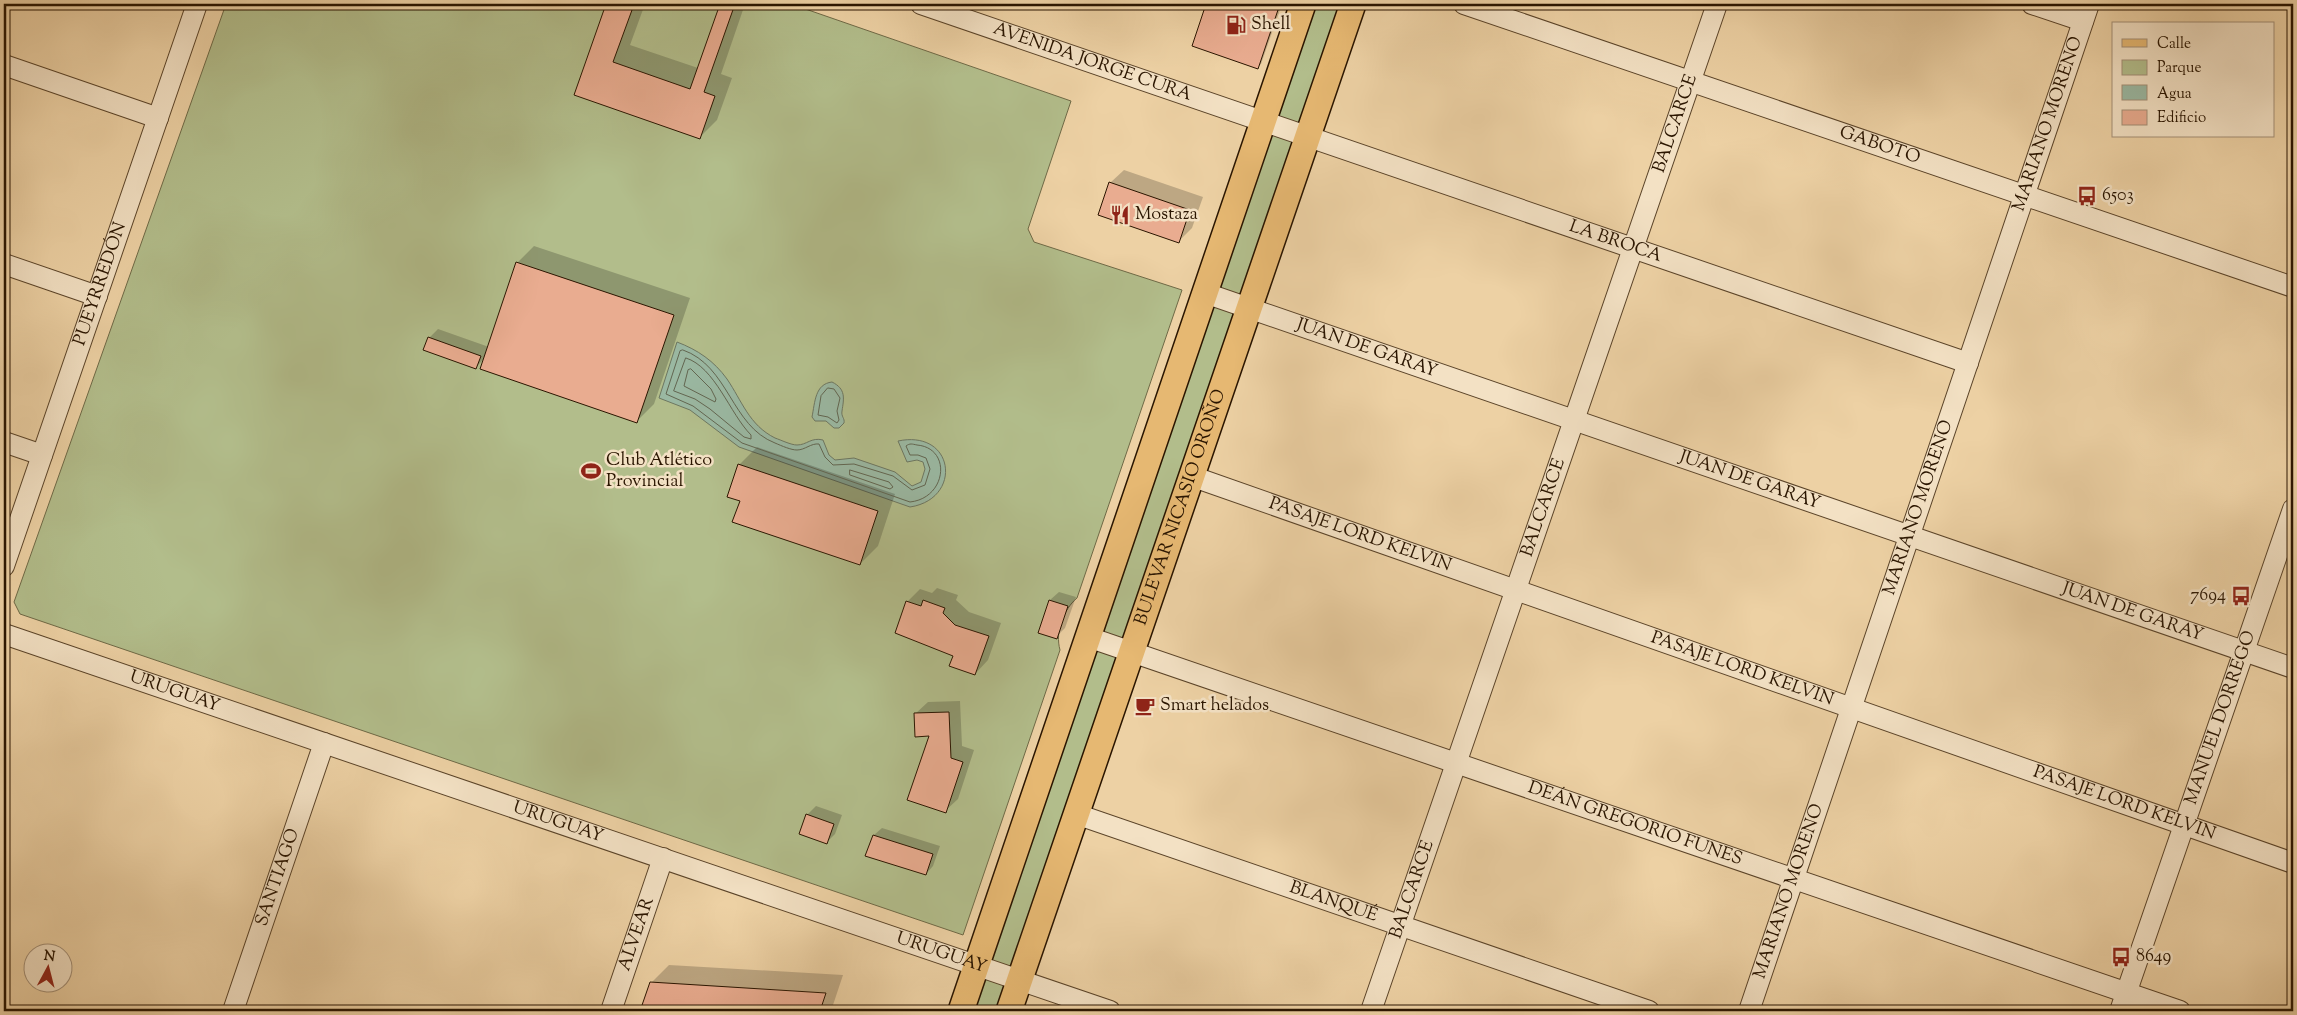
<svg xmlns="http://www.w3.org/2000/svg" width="2297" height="1015" font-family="'Sorts Mill Goudy',serif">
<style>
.green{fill:#b2bd8b;stroke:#6e6946}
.water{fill:#9ab8a2;stroke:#6d7761}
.shadow{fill:#0003}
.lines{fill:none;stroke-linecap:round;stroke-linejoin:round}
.shore{stroke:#626651;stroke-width:1}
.building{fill:#e9ac90;stroke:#2a1500}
.minor-casing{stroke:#5b4429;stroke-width:22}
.major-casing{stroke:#2a1500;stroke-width:28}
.minor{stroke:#f3e1c4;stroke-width:20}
.major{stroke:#e6b872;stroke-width:25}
.labels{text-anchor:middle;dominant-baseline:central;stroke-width:5;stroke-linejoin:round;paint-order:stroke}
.poi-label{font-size:18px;fill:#2a1500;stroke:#f3e1c4;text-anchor:start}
.street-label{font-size:18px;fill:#2a1500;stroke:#f3e1c4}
</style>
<rect width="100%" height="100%" fill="#edd1a4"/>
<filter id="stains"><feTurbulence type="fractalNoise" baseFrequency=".004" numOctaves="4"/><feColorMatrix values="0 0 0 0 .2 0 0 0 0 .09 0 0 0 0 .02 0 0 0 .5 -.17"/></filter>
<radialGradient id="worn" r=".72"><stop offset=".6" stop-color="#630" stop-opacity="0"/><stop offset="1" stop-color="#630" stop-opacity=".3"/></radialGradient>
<g class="green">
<path d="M 226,4 L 791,4 L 1071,101 L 1028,229 L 1034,242 L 1182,290 L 1077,598 C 1063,610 1055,632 1060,650 L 963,935 L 20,614 L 14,602 Z"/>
<path d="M 1303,4 L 1353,4 L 1009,1011 L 961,1011 Z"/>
</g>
<g class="water">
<path d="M 677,342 C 698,350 714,361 727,379 C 742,401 749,425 775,438 C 781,440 791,445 797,445 C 807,445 811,437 823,440 L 829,455 L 835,460 L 854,458 L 895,472 L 912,486 L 921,482 L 925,469 L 923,462 L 917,460 L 907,462 L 898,441 C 955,429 963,499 910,507 L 739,447 L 690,410 L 659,398 Z"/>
<path d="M 832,382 C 846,389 844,398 842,411 C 841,417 845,418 844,423 L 839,428 L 834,428 L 826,421 L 815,421 L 812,417 C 815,402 815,384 832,382 Z"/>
</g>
<g class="shadow">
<path d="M 608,4 L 645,4 L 630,45 L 698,68 L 720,6 L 713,4 L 745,4 L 721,74 L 732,78 L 717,120 L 700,137 L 576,95 Z"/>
<path d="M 1208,4 L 1282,4 L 1261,64 L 1257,68 L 1193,46 Z"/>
<path d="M 1124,170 L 1203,197 L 1192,228 L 1179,241 L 1110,183 Z"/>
<path d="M 534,246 L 690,298 L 654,404 L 637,421 L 485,358 L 476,367 L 429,338 L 438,329 L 489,347 L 517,263 Z"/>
<path d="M 757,447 L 895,494 L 878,546 L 860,564 L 741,500 L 739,465 Z"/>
<path d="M 937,588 L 958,595 L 956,600 L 969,612 L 1001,623 L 988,660 L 975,674 L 954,655 L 907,602 L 920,589 L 932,593 Z"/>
<path d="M 1059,592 L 1076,597 L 1065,628 L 1056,637 L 1050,600 Z"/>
<path d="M 960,701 L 962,746 L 974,750 L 958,799 L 945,811 L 930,735 L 915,714 L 928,702 Z"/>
<path d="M 816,806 L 842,815 L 835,834 L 827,842 L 807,815 Z"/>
<path d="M 882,828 L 940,846 L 933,866 L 926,874 L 867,855 L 874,835 Z"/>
<path d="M 669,965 L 843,975 L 831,1011 L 641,1011 L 651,983 Z"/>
<path d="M 1066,999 L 1098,1011 L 1054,1011 Z"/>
</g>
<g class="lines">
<g class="shore">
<path d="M 683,350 C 729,366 731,426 775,443 C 782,446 791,450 797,450 C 805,450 811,443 819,444 L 825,457 L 833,465 L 854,464 L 893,476 L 912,490 L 925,485 L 930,469 L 926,458 L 918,455 L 910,455 L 906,446 C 910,443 912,444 917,445 C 952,448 947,498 910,502 L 742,443 L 693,406 L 666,394 L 680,351 Z"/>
<path d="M 686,358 C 715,367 730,414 751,435 L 751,439 L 744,437 L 710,409 L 695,399 L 674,391 Z"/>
<path d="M 691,369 L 711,389 L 716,399 L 715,402 L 684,386 L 688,370 Z"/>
<path d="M 828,388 L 834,389 L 840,398 L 837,411 L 839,420 L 837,423 L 828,417 L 818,415 L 821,396 Z"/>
<path d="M 850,470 L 889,482 L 893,487 L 890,489 L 850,475 Z"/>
</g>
</g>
<g class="building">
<path d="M 606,4 L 628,4 L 626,8 L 632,10 L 613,62 L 690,89 L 720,4 L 735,4 L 704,92 L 715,96 L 700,139 L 574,95 Z"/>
<path d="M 1206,4 L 1280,4 L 1258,69 L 1192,46 Z"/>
<path d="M 1109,182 L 1190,210 L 1179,243 L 1098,215 Z"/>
<path d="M 516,262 L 674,315 L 637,423 L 480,369 Z"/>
<path d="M 428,337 L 481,356 L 476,369 L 423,350 Z"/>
<path d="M 738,464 L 878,511 L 860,565 L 732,522 L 740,501 L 727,497 Z"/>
<path d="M 923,600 L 945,608 L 943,613 L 955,625 L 989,636 L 975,675 L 949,666 L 953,656 L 895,633 L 906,601 L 921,606 Z"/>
<path d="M 1049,600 L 1068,606 L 1057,639 L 1038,633 Z"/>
<path d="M 949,712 L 951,758 L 963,762 L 946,813 L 907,800 L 929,736 L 915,737 L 914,713 Z"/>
<path d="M 806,814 L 834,824 L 827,844 L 799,834 Z"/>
<path d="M 873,835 L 933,854 L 926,875 L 865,856 Z"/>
<path d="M 650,982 L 826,993 L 820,1011 L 640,1011 Z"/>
</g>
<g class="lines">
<defs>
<g id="minor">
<path id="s1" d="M 921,4 L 1968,363"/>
<path id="s2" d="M 1464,4 L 2293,287"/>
<path d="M 2032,4 L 2083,21"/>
<path d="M 4,65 L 158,118"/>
<path d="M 4,264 L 97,296"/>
<path id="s3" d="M 1205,293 L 2293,668"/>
<path d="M 4,442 L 42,455"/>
<path id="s4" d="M 1191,476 L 2293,863"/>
<path id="s5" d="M 4,566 L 197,4"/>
<path id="s6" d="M 4,634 L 1110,1011"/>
<path id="s7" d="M 1088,637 L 2180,1011"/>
<path id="s8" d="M 1076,814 L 1649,1011"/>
<path id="s9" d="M 233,1011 L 324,743"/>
<path id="s10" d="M 611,1011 L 663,858"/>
<path id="s11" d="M 1371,1011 L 1717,4"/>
<path id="s12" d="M 1749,1011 L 2089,4"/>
<path id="s13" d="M 2120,1011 L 2293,509"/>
</g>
<g id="major">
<path d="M 961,1011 L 1303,4"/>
<path id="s14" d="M 1009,1011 L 1353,4"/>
</g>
</defs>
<use href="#minor" class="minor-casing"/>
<use href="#major" class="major-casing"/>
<use href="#minor" class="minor"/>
<use href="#major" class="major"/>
</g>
<defs>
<symbol id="fuel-bare" viewBox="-9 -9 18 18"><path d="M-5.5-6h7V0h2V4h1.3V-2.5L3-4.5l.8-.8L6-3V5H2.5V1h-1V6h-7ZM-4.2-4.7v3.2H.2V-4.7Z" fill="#8f2418" stroke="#f3e1c4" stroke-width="2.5" paint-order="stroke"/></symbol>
<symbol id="bus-bare" viewBox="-9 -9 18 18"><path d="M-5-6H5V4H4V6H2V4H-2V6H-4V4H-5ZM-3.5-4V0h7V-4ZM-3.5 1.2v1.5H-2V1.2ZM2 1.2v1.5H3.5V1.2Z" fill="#8f2418" stroke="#f3e1c4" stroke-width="2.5" paint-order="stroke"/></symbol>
<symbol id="restaurant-bare" viewBox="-9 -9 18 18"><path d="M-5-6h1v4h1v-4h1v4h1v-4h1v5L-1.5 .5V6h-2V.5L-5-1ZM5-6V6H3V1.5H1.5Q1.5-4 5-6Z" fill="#8f2418" stroke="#f3e1c4" stroke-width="2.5" paint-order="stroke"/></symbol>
<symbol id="stadium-bare" viewBox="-9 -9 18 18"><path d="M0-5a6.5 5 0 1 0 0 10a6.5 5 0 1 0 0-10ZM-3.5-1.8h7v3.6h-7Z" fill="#8f2418" stroke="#f3e1c4" stroke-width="2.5" paint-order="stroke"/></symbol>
<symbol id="cafe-bare" viewBox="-9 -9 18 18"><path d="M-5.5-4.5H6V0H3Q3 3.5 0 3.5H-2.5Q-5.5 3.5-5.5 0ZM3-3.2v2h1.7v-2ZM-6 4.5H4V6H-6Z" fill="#8f2418" stroke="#f3e1c4" stroke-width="2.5" paint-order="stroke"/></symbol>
</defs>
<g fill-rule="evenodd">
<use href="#fuel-bare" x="1222" y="11" width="28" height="28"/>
<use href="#bus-bare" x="2073" y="182" width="28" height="28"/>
<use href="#restaurant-bare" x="1106" y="201" width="28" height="28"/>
<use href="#stadium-bare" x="577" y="457" width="28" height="28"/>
<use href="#bus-bare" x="2227" y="582" width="28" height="28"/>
<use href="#cafe-bare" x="1131" y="692" width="28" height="28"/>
<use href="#bus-bare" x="2107" y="943" width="28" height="28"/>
</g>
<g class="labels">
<g class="poi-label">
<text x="1251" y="25">Shell</text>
<text x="2102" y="196">6503</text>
<text x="1135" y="215">Mostaza</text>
<text x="606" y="461">Club Atlético<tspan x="606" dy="21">Provincial</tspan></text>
<text x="2226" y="596" text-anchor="end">7694</text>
<text x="1160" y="706">Smart helados</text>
<text x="2136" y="957">8649</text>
</g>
<g class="street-label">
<text stroke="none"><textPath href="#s1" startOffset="181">AVENIDA JORGE CURA</textPath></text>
<text stroke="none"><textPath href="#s12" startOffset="936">MARIANO MORENO</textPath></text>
<text stroke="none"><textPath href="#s11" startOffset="938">BALCARCE</textPath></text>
<text stroke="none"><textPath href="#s2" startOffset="439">GABOTO</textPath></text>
<text stroke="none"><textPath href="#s1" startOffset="734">LA BROCA</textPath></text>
<text stroke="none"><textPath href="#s5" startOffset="298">PUEYRREDÓN</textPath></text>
<text stroke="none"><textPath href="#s3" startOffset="171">JUAN DE GARAY</textPath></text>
<text stroke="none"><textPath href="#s3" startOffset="576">JUAN DE GARAY</textPath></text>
<text stroke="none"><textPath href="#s14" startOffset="532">BULEVAR NICASIO OROÑO</textPath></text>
<text stroke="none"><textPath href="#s11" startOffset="532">BALCARCE</textPath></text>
<text stroke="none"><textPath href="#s12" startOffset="531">MARIANO MORENO</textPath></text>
<text stroke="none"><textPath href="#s4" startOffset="179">PASAJE LORD KELVIN</textPath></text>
<text stroke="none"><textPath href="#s3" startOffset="981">JUAN DE GARAY</textPath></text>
<text stroke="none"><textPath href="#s4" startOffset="584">PASAJE LORD KELVIN</textPath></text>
<text stroke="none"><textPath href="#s6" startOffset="180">URUGUAY</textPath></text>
<text stroke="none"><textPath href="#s13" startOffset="310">MANUEL DORREGO</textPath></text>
<text stroke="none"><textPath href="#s4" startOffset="989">PASAJE LORD KELVIN</textPath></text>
<text stroke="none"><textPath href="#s6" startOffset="585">URUGUAY</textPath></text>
<text stroke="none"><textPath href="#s7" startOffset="578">DEÁN GREGORIO FUNES</textPath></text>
<text stroke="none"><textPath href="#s9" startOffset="141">SANTIAGO</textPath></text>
<text stroke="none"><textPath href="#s11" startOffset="128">BALCARCE</textPath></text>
<text stroke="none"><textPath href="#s12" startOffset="126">MARIANO MORENO</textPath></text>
<text stroke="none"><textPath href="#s8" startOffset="272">BLANQUÉ</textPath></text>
<text stroke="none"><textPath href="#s10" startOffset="81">ALVEAR</textPath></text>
<text stroke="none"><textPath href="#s6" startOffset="990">URUGUAY</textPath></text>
</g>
</g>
<rect width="2297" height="1015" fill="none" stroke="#edd1a4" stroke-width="20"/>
<rect x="5" y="5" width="2287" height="1005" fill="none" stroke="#2a1500" stroke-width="2.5"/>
<rect x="10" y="10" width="2277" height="995" fill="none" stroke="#2a1500"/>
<rect x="2112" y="22" width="162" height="115" fill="#f3e1c4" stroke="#a38f76"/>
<rect x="2122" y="39" width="25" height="8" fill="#e6b872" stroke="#a38f76"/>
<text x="2157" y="48" font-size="15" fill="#2a1500">Calle</text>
<rect x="2122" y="60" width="25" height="15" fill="#b2bd8b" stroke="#a38f76"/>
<text x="2157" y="72" font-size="15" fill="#2a1500">Parque</text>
<rect x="2122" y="85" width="25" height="15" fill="#9ab8a2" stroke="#a38f76"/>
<text x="2157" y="98" font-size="15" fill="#2a1500">Agua</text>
<rect x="2122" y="110" width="25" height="15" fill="#e9ac90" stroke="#a38f76"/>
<text x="2157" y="122" font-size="15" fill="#2a1500">Edificio</text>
<g transform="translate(48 968) rotate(7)"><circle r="24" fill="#f3e1c4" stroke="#a38f76"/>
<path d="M0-4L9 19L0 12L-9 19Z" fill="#8f2418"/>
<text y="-8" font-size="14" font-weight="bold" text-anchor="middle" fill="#2a1500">N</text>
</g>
<rect width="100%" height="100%" filter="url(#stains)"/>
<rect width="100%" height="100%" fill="url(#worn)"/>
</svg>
